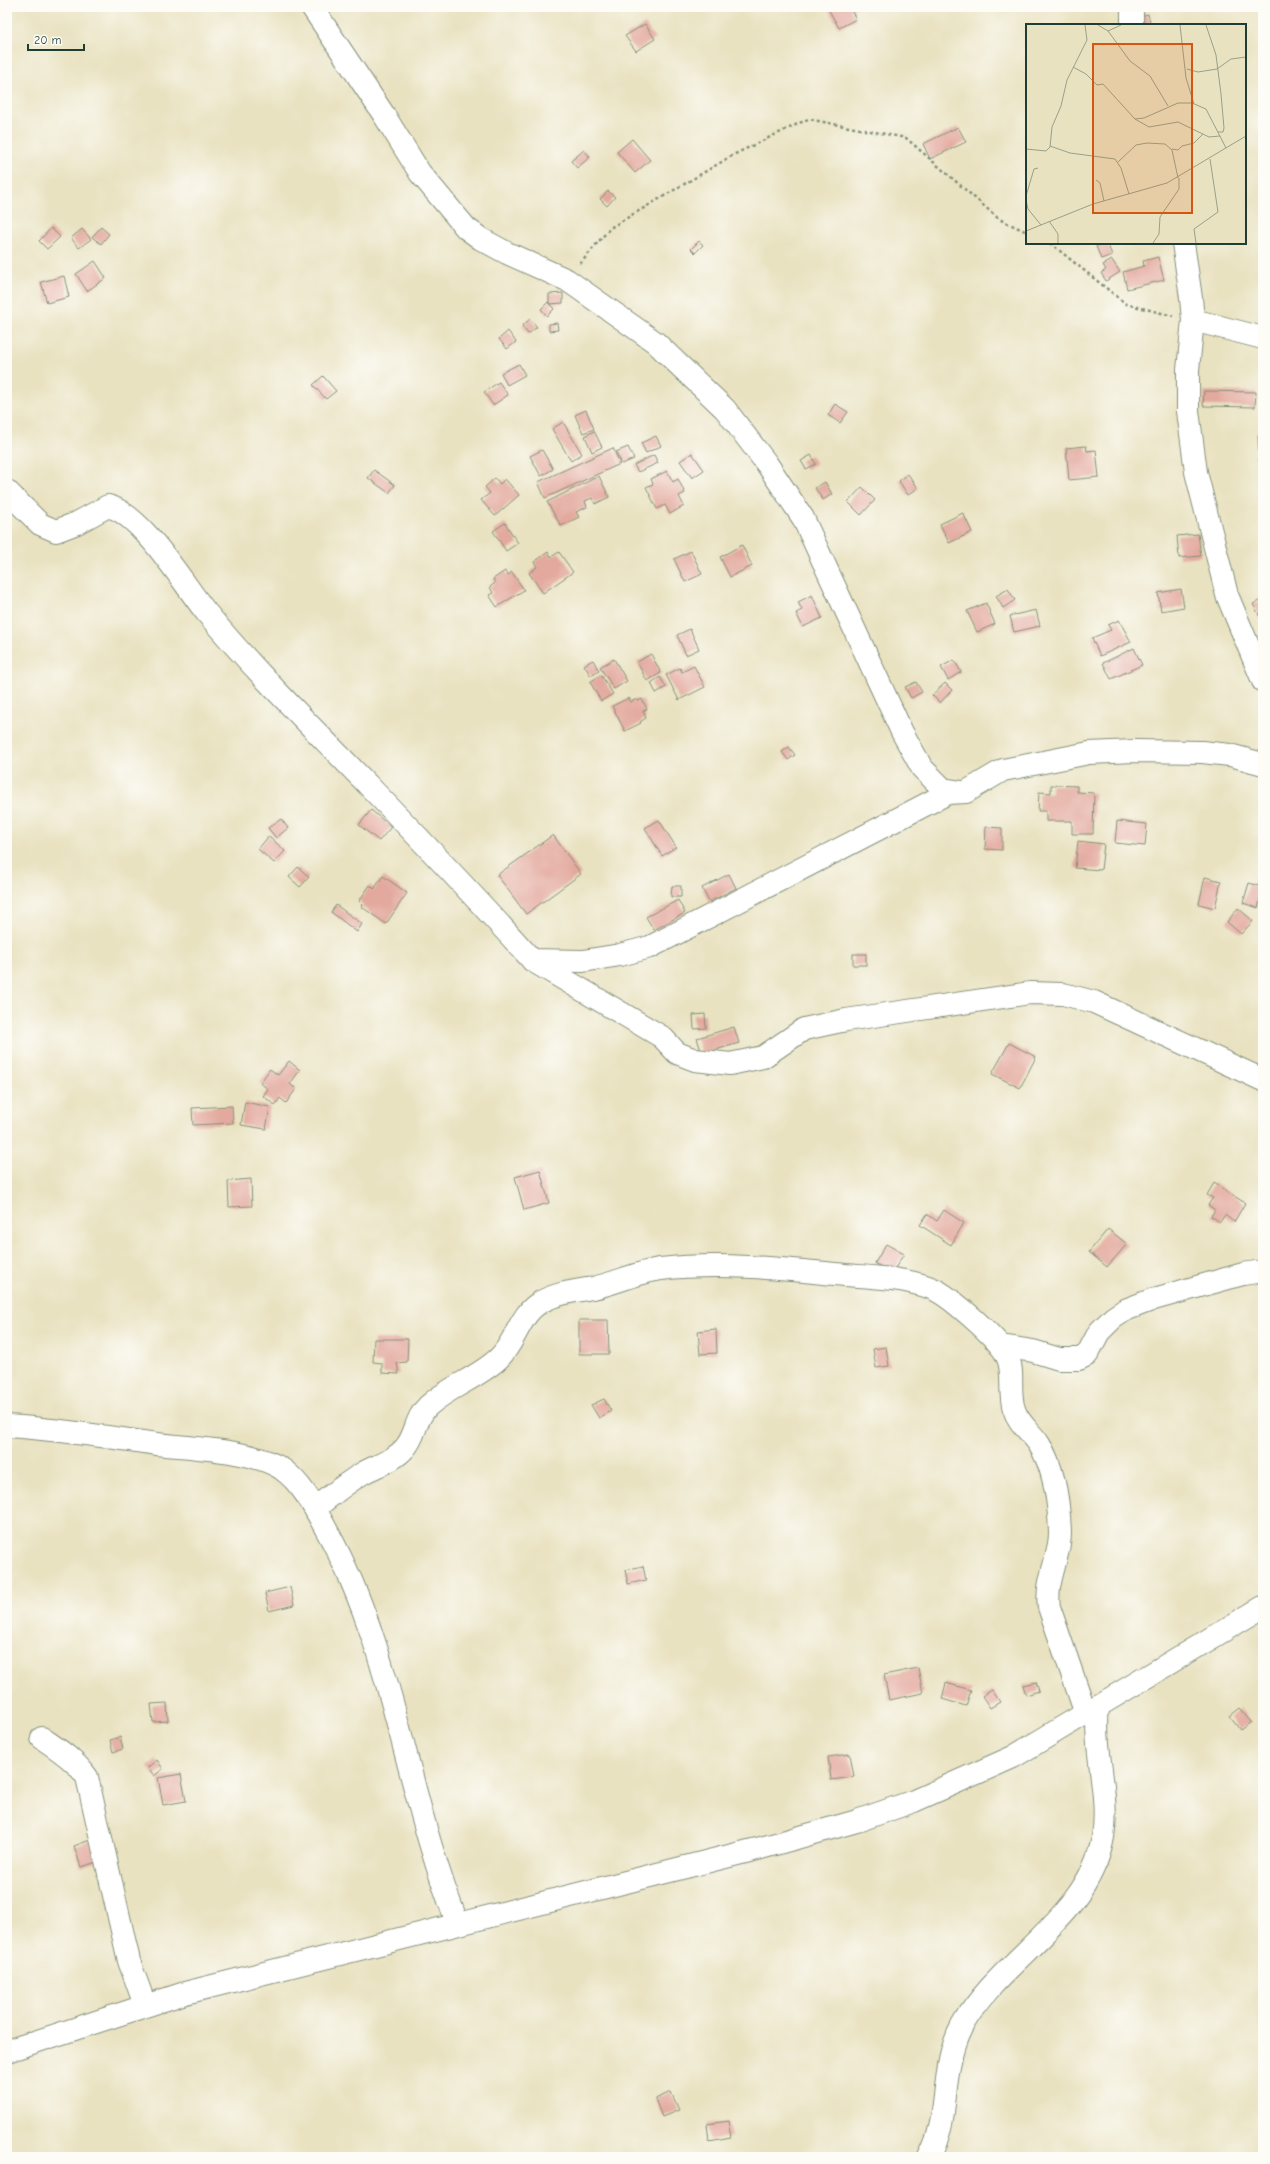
<svg xmlns="http://www.w3.org/2000/svg" width="1270" height="2164" font-family="'Comic Neue',sans-serif">
<style>
.building{fill:#e3a99e}
.lines{fill:none;stroke-linecap:round;stroke-linejoin:round}
.minor-casing{stroke:#84907a;stroke-width:24}
.path{stroke:#84907a;stroke-width:2.5;stroke-dasharray:3 3;stroke-linecap:butt}
.minor{stroke:#fff;stroke-width:22}
.inset-road{fill:none;stroke:#98a089;stroke-width:1}
.view{fill:#d45610;fill-opacity:0.15;stroke:#d45610;stroke-width:2}
.inset-edge{fill:none;stroke:#1f3d34;stroke-width:2}
</style>
<rect width="100%" height="100%" fill="#fdfcf7"/>
<filter id="ink" filterUnits="userSpaceOnUse"><feTurbulence type="fractalNoise" baseFrequency=".025" numOctaves="2"/><feDisplacementMap in="SourceGraphic" scale="8" xChannelSelector="R" yChannelSelector="G"/><feConvolveMatrix kernelMatrix="1 2 1 2 8 2 1 2 1" color-interpolation-filters="sRGB"/></filter>
<filter id="wash" filterUnits="userSpaceOnUse"><feTurbulence type="fractalNoise" baseFrequency=".012" numOctaves="4" result="noise"/><feDisplacementMap in="SourceGraphic" scale="16" xChannelSelector="R" yChannelSelector="G"/><feGaussianBlur stdDeviation="0.9" result="paint"/><feColorMatrix in="noise" values="0 0 0 0 0 0 0 0 0 0 0 0 0 0 0 0 0 1.4 0 .05"/><feComposite in="paint" operator="in"/></filter>
<g filter="url(#wash)">
<rect width="100%" height="100%" fill="#e9e2c1"/>
<g id="blocks">
<g class="building">
<path d="M 827,7 L 857,7 L 851,10 L 856,19 L 839,28 Z"/>
<path d="M 1148,14 L 1151,25 L 1137,25 L 1134,18 Z"/>
<path d="M 645,24 L 655,39 L 636,51 L 625,36 Z"/>
<path d="M 958,127 L 966,142 L 930,159 L 923,144 Z"/>
<path d="M 632,139 L 650,160 L 635,173 L 617,152 Z"/>
<path d="M 584,150 L 590,157 L 577,168 L 571,161 Z"/>
<path d="M 608,191 L 615,197 L 607,206 L 600,199 Z"/>
<path d="M 101,227 L 109,234 L 101,244 L 92,237 Z"/>
<path d="M 51,228 L 60,237 L 47,249 L 39,241 Z"/>
<path d="M 82,229 L 91,239 L 79,248 L 71,238 Z"/>
<path d="M 699,241 L 703,245 L 695,253 L 691,249 Z"/>
<path d="M 1107,243 L 1112,255 L 1101,259 L 1096,246 Z"/>
<path d="M 1158,257 L 1164,280 L 1127,289 L 1123,272 L 1144,266 L 1143,261 Z"/>
<path d="M 1112,260 L 1120,272 L 1106,281 L 1101,273 L 1106,270 L 1103,265 Z"/>
<path d="M 95,261 L 106,278 L 87,291 L 76,274 Z"/>
<path d="M 64,276 L 69,297 L 47,303 L 41,282 Z"/>
<path d="M 563,293 L 563,303 L 549,304 L 549,294 Z"/>
<path d="M 548,302 L 554,309 L 547,316 L 541,309 Z"/>
<path d="M 530,319 L 537,327 L 528,334 L 522,326 Z"/>
<path d="M 557,323 L 558,330 L 549,331 L 549,324 Z"/>
<path d="M 508,331 L 516,342 L 507,349 L 499,339 Z"/>
<path d="M 519,364 L 525,375 L 507,385 L 501,373 Z"/>
<path d="M 323,376 L 336,391 L 326,399 L 313,385 Z"/>
<path d="M 499,382 L 508,395 L 493,405 L 484,392 Z"/>
<path d="M 1204,391 L 1256,392 L 1255,407 L 1203,406 Z"/>
<path d="M 835,404 L 848,412 L 840,423 L 828,415 Z"/>
<path d="M 586,410 L 594,429 L 583,433 L 575,415 Z"/>
<path d="M 563,422 L 582,454 L 571,461 L 552,429 Z"/>
<path d="M 594,431 L 602,447 L 592,452 L 585,436 Z"/>
<path d="M 1258,435 L 1263,435 L 1263,461 L 1259,461 Z"/>
<path d="M 656,436 L 661,446 L 646,453 L 641,443 Z"/>
<path d="M 1086,446 L 1087,451 L 1096,450 L 1099,477 L 1069,480 L 1066,448 Z"/>
<path d="M 628,447 L 634,459 L 622,464 L 616,452 Z"/>
<path d="M 613,448 L 620,464 L 545,498 L 538,482 Z"/>
<path d="M 542,450 L 553,469 L 541,476 L 530,456 Z"/>
<path d="M 692,453 L 704,470 L 692,478 L 680,461 Z"/>
<path d="M 654,455 L 658,463 L 638,472 L 634,465 Z"/>
<path d="M 811,455 L 816,464 L 806,469 L 801,461 Z"/>
<path d="M 374,470 L 395,485 L 389,493 L 368,478 Z"/>
<path d="M 667,471 L 673,482 L 678,479 L 685,493 L 679,496 L 684,506 L 670,514 L 665,505 L 657,509 L 646,487 L 653,484 L 651,479 Z"/>
<path d="M 908,474 L 918,488 L 908,495 L 899,481 Z"/>
<path d="M 599,476 L 609,497 L 595,504 L 592,498 L 585,501 L 587,507 L 576,512 L 579,517 L 561,526 L 547,502 Z"/>
<path d="M 495,478 L 500,484 L 505,479 L 519,495 L 495,516 L 481,500 L 490,493 L 485,487 Z"/>
<path d="M 825,482 L 832,494 L 823,500 L 815,488 Z"/>
<path d="M 862,487 L 875,500 L 861,515 L 848,502 Z"/>
<path d="M 963,513 L 972,532 L 949,543 L 940,524 Z"/>
<path d="M 505,523 L 518,543 L 506,551 L 493,531 Z"/>
<path d="M 1198,534 L 1201,556 L 1179,558 L 1177,536 Z"/>
<path d="M 742,545 L 752,566 L 730,577 L 720,557 Z"/>
<path d="M 691,551 L 702,574 L 685,582 L 674,559 Z"/>
<path d="M 548,552 L 551,557 L 559,552 L 573,572 L 543,593 L 529,573 L 537,567 L 534,562 Z"/>
<path d="M 505,571 L 508,575 L 512,572 L 524,590 L 497,607 L 489,595 L 493,593 L 490,587 L 495,583 L 493,579 Z"/>
<path d="M 1008,589 L 1015,600 L 1003,608 L 996,596 Z"/>
<path d="M 1181,589 L 1184,607 L 1161,611 L 1158,593 Z"/>
<path d="M 812,595 L 822,618 L 803,627 L 796,613 L 802,610 L 798,602 Z"/>
<path d="M 1263,599 L 1263,618 L 1261,619 L 1253,604 Z"/>
<path d="M 986,603 L 995,624 L 977,632 L 967,611 Z"/>
<path d="M 1036,610 L 1040,626 L 1014,632 L 1010,616 Z"/>
<path d="M 1119,620 L 1131,642 L 1100,656 L 1092,638 L 1111,630 L 1108,625 Z"/>
<path d="M 690,629 L 699,649 L 686,655 L 677,635 Z"/>
<path d="M 1134,648 L 1142,665 L 1111,679 L 1103,663 Z"/>
<path d="M 651,654 L 661,673 L 647,681 L 637,662 Z"/>
<path d="M 614,659 L 627,681 L 614,689 L 600,667 Z"/>
<path d="M 593,660 L 599,671 L 591,676 L 584,665 Z"/>
<path d="M 954,660 L 961,672 L 948,680 L 941,667 Z"/>
<path d="M 694,666 L 705,687 L 679,700 L 666,675 L 680,668 L 682,672 Z"/>
<path d="M 601,675 L 613,694 L 601,701 L 590,682 Z"/>
<path d="M 660,677 L 666,687 L 656,693 L 651,683 Z"/>
<path d="M 916,682 L 922,692 L 911,698 L 905,687 Z"/>
<path d="M 945,683 L 952,690 L 940,703 L 932,695 Z"/>
<path d="M 629,698 L 631,702 L 636,699 L 638,701 L 642,699 L 647,709 L 643,711 L 646,718 L 640,722 L 641,723 L 625,731 L 612,706 Z"/>
<path d="M 789,747 L 795,755 L 788,760 L 782,752 Z"/>
<path d="M 1051,785 L 1077,786 L 1077,792 L 1094,793 L 1093,834 L 1072,834 L 1072,821 L 1046,821 L 1046,811 L 1038,811 L 1039,792 L 1051,793 Z"/>
<path d="M 371,810 L 391,827 L 379,841 L 359,825 Z"/>
<path d="M 281,819 L 288,828 L 276,838 L 268,828 Z"/>
<path d="M 659,820 L 676,847 L 662,856 L 645,828 Z"/>
<path d="M 1117,821 L 1147,824 L 1145,846 L 1115,843 Z"/>
<path d="M 986,827 L 1002,828 L 1002,850 L 985,849 Z"/>
<path d="M 553,835 L 581,874 L 526,914 L 497,875 Z"/>
<path d="M 269,836 L 285,851 L 274,863 L 258,849 Z"/>
<path d="M 1078,841 L 1104,844 L 1101,870 L 1075,868 Z"/>
<path d="M 298,867 L 309,877 L 300,887 L 289,877 Z"/>
<path d="M 729,874 L 736,888 L 709,902 L 702,888 Z"/>
<path d="M 383,876 L 407,893 L 386,924 L 362,907 L 363,905 L 359,901 L 370,885 L 374,889 Z"/>
<path d="M 1205,877 L 1221,881 L 1215,908 L 1199,904 Z"/>
<path d="M 1249,883 L 1263,887 L 1258,908 L 1243,903 Z"/>
<path d="M 672,886 L 681,886 L 681,897 L 671,897 Z"/>
<path d="M 678,900 L 685,913 L 654,930 L 646,917 Z"/>
<path d="M 336,905 L 362,924 L 357,932 L 331,912 Z"/>
<path d="M 1238,908 L 1253,921 L 1241,934 L 1227,922 Z"/>
<rect x="853" y="954" width="13" height="11"/>
<path d="M 705,1014 L 706,1028 L 694,1029 L 693,1015 Z"/>
<path d="M 734,1027 L 739,1043 L 702,1054 L 697,1038 Z"/>
<path d="M 1009,1043 L 1036,1057 L 1020,1088 L 992,1074 Z"/>
<path d="M 289,1061 L 300,1070 L 290,1084 L 296,1089 L 286,1103 L 280,1098 L 275,1105 L 263,1096 L 268,1089 L 260,1083 L 270,1069 L 278,1075 Z"/>
<path d="M 245,1102 L 270,1107 L 266,1129 L 241,1125 Z"/>
<path d="M 232,1106 L 233,1123 L 193,1125 L 192,1108 Z"/>
<path d="M 540,1170 L 549,1203 L 524,1210 L 515,1177 Z"/>
<path d="M 251,1179 L 252,1206 L 229,1207 L 228,1181 Z"/>
<path d="M 1214,1183 L 1245,1203 L 1234,1222 L 1225,1215 L 1220,1222 L 1211,1216 L 1215,1210 L 1208,1205 L 1213,1198 L 1207,1195 Z"/>
<path d="M 944,1210 L 964,1223 L 951,1245 L 920,1225 L 927,1214 L 937,1221 Z"/>
<path d="M 1108,1229 L 1127,1244 L 1107,1267 L 1089,1252 Z"/>
<path d="M 886,1244 L 904,1254 L 892,1273 L 875,1263 Z"/>
<path d="M 579,1320 L 608,1320 L 609,1354 L 579,1354 Z"/>
<path d="M 716,1329 L 717,1353 L 700,1354 L 698,1331 Z"/>
<path d="M 374,1339 L 408,1339 L 407,1362 L 397,1363 L 399,1374 L 382,1373 L 382,1363 L 373,1362 Z"/>
<path d="M 886,1347 L 889,1366 L 876,1368 L 873,1349 Z"/>
<path d="M 604,1399 L 611,1411 L 599,1418 L 591,1405 Z"/>
<path d="M 643,1566 L 646,1580 L 628,1584 L 625,1570 Z"/>
<path d="M 290,1587 L 294,1605 L 269,1611 L 265,1593 Z"/>
<path d="M 918,1668 L 923,1693 L 889,1700 L 884,1675 Z"/>
<path d="M 1036,1682 L 1039,1691 L 1026,1695 L 1023,1685 Z"/>
<path d="M 946,1683 L 971,1690 L 966,1706 L 942,1699 Z"/>
<path d="M 992,1690 L 1000,1702 L 990,1708 L 982,1696 Z"/>
<path d="M 167,1703 L 168,1721 L 153,1722 L 151,1704 Z"/>
<path d="M 1240,1709 L 1251,1722 L 1240,1730 L 1230,1717 Z"/>
<path d="M 120,1737 L 123,1749 L 113,1752 L 110,1740 Z"/>
<path d="M 850,1754 L 854,1777 L 831,1780 L 828,1757 Z"/>
<path d="M 157,1760 L 163,1769 L 154,1776 L 148,1767 Z"/>
<path d="M 181,1774 L 186,1801 L 163,1805 L 158,1778 Z"/>
<path d="M 90,1840 L 97,1862 L 81,1867 L 74,1846 Z"/>
<path d="M 671,2092 L 679,2110 L 662,2117 L 655,2099 Z"/>
<path d="M 728,2121 L 731,2137 L 709,2141 L 707,2124 Z"/>
</g>
</g>
</g>
<g filter="url(#ink)">
<use href="#blocks" fill-opacity="0" stroke="#84907a" stroke-width="1"/>
<g class="lines">
<defs>
<g id="minor">
<path d="M 312,7 L 384,115 L 420,173 L 466,228 L 481,239 L 507,253 L 567,280 L 621,318 L 655,342 L 725,409 L 767,464 L 803,518 L 902,732 L 922,768 L 943,789 L 962,792"/>
<path d="M 1132,7 L 1132,25"/>
<path d="M 1183,243 L 1191,298 L 1193,320 L 1188,370 L 1188,411 L 1196,472 L 1227,595 L 1263,681"/>
<path d="M 1193,320 L 1263,338"/>
<path d="M 7,491 L 40,524 L 56,531 L 77,523 L 108,506 C 142,514 184,585 206,612 C 257,674 314,729 369,786 C 424,843 479,901 532,960 L 583,961 L 620,955 L 650,947 L 948,793 L 966,792 L 1003,770 L 1089,753 L 1135,751 L 1202,752 L 1230,755 L 1263,764"/>
<path d="M 533,961 L 662,1037 L 677,1053 L 695,1060 L 730,1064 L 763,1057 L 804,1029 L 846,1020 L 1030,993 L 1063,994 L 1094,1002 L 1263,1080"/>
<path d="M 1001,1346 L 1033,1351 L 1059,1359 L 1079,1359 L 1087,1355 L 1099,1332 L 1113,1318 L 1125,1310 L 1154,1299 L 1243,1274 L 1263,1271"/>
<path d="M 7,1426 C 58,1429 107,1437 157,1444 C 191,1448 254,1450 282,1469 C 303,1484 315,1509 327,1531 C 395,1653 406,1797 458,1924"/>
<path d="M 315,1508 C 331,1496 346,1483 363,1473 C 377,1465 394,1461 405,1448 C 416,1436 415,1418 428,1406 C 450,1386 478,1378 499,1358 C 516,1342 520,1313 541,1302 C 556,1293 576,1291 593,1288 C 616,1283 638,1272 661,1269 C 721,1262 784,1269 845,1275 C 873,1277 904,1278 931,1288 C 948,1294 999,1339 1007,1356 C 1015,1371 1008,1392 1014,1409 C 1018,1423 1031,1432 1039,1444 C 1055,1469 1059,1503 1060,1533 C 1060,1558 1045,1581 1049,1607 L 1086,1714"/>
<path d="M 42,1738 C 59,1750 75,1760 87,1777 L 129,1961 L 145,2005"/>
<path d="M 7,2051 L 185,1993 L 761,1848 L 857,1821 L 914,1801 L 1013,1757 L 1263,1607"/>
<path d="M 929,2157 C 952,2115 939,2069 962,2026 C 1000,1958 1089,1918 1103,1837 C 1110,1794 1093,1750 1098,1707"/>
</g>
</defs>
<use href="#minor" class="minor-casing"/>
<g class="path">
<path d="M 1050,243 L 1126,304 L 1173,316"/>
<path d="M 580,264 L 610,228 L 735,154 L 808,119 L 906,138 L 999,219 L 1027,232"/>
</g>
<use href="#minor" class="minor"/>
</g>
</g>
<g transform="translate(1026 24)">
<rect width="220" height="220" fill="#e9e2c1"/>
<path class="inset-road" d="M 72,1 L 82,7 L 104,37 L 124,52 L 142,82M 154,1 L 160,54 L 168,80M 180,1 L 190,31 L 195,70 L 198,104 L 197,108 L 192,108M 82,7 L 95,1M 47,43 L 60,50 L 71,61 L 77,60 L 109,95 L 118,94 L 152,79 L 166,79 L 180,85 L 200,124M 161,45 L 172,48 L 191,45 L 205,35 L 220,33M 109,95 L 123,103 L 152,98 L 183,113 L 194,112M 24,122 L 44,129 L 89,135 L 95,144 L 103,170M 0,125 L 20,127 L 24,123 L 26,103 L 35,82 L 41,56 L 61,16 L 59,1M 146,125 L 152,126 L 156,122 L 168,119 L 177,110M 92,138 L 110,121 L 121,119 L 139,120 L 146,126 L 152,154M 70,156 L 74,159 L 78,177M 0,172 L 8,145 L 12,144M 0,176 L 2,185 L 15,201M 23,197 L 32,210 L 32,219M 0,207 L 67,180 L 141,159 L 220,112M 127,219 L 133,210 L 134,193 L 153,165 L 153,154M 170,219 L 168,205 L 192,188 L 184,135"/>
<path class="view" d="M 67,20 L 166,20 L 166,189 L 67,189 Z"/>
<rect width="220" height="220" class="inset-edge"/>
</g>
<rect width="1270" height="2164" fill="none" stroke="#fdfcf7" stroke-width="24"/>
<path d="M28 44v6h56v-6" fill="none" stroke="#1f3d34" stroke-width="2"/>
<text x="34" y="44" font-size="12" fill="#1f3d34" stroke="#fdfcf7" stroke-width="3" paint-order="stroke">20 m</text>
</svg>
